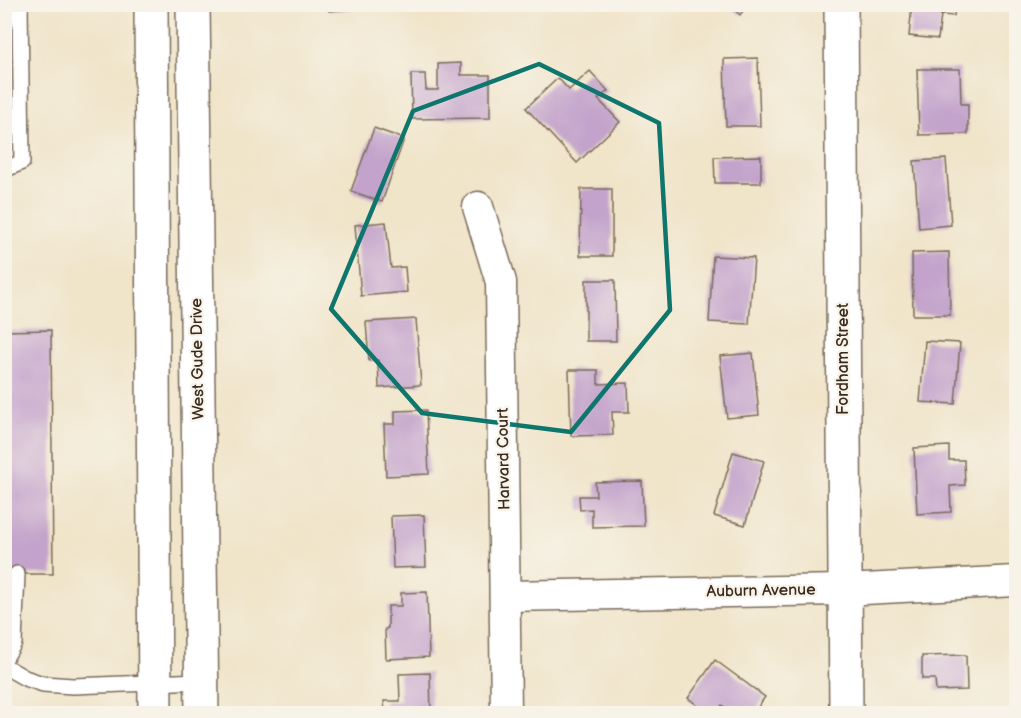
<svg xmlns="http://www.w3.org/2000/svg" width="1021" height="718" font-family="'Balsamiq Sans',sans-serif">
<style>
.building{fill:#c3a3cb}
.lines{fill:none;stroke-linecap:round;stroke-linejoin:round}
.service-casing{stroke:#7a6b5a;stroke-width:18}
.minor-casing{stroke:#7a6b5a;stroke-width:33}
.tertiary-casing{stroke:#7a6b5a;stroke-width:36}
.secondary-casing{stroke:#7a6b5a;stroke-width:36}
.service{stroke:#fff;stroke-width:15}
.minor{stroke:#fff;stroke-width:30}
.tertiary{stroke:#fff;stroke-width:33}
.secondary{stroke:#fff;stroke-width:33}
.marked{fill:none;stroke:#0f766e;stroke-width:4.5;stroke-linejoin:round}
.labels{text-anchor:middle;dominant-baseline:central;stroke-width:4.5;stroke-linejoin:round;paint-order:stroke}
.street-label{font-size:16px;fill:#3b2a1e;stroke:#f7f3e8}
</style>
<rect width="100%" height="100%" fill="#f7f3e8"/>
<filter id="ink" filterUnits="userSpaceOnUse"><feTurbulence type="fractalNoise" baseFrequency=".0167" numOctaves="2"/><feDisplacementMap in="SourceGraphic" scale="12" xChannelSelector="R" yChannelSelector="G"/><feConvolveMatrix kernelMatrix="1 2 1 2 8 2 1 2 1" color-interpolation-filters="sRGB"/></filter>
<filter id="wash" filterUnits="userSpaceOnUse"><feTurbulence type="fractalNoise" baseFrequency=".008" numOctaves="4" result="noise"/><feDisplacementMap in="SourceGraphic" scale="24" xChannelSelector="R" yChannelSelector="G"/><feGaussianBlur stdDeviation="1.35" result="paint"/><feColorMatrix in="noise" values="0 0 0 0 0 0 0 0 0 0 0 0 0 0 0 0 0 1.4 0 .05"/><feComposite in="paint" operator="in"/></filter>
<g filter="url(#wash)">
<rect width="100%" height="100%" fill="#f0e4c9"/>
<g id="blocks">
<g class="building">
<path d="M 329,4 L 359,4 L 360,8 L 329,11 Z"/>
<path d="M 728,4 L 748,4 L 740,15 Z"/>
<path d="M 912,5 L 955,5 L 954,16 L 941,15 L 938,39 L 909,36 Z"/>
<path d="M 758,58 L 760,126 L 726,126 L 724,59 Z"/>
<path d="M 461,63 L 461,75 L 490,75 L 490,118 L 412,119 L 411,74 L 425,74 L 426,90 L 438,90 L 438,64 Z"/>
<path d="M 917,69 L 960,69 L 961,104 L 968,104 L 968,134 L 919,135 Z"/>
<path d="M 590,71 L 608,91 L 598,99 L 620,122 L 577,163 L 526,108 L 558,78 L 569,90 Z"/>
<path d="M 374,128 L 404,139 L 382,202 L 351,191 Z"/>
<path d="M 761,156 L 761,183 L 715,183 L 714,157 Z"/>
<path d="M 946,159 L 951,225 L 919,228 L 914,161 Z"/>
<path d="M 581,189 L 612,189 L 612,256 L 580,256 Z"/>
<path d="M 386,222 L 391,268 L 405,267 L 407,292 L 361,296 L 355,225 Z"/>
<path d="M 949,252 L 950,315 L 913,315 L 912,253 Z"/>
<path d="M 713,256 L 754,258 L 749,324 L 709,322 Z"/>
<path d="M 586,280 L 615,280 L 616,341 L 586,341 Z"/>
<path d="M 416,319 L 421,385 L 379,388 L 378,360 L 369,361 L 366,322 Z"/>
<path d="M 51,330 L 53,574 L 4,574 L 4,331 Z"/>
<path d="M 925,341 L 960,343 L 955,404 L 920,402 Z"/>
<path d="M 753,353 L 759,415 L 727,418 L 720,356 Z"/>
<path d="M 569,370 L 598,370 L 598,384 L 628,383 L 629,412 L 612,412 L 613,435 L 571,436 Z"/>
<path d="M 426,410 L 429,474 L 386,476 L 384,424 L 395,424 L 395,411 Z"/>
<path d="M 949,446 L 949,460 L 964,460 L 965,485 L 950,486 L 951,512 L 917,514 L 914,448 Z"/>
<path d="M 733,452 L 764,461 L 745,525 L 714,516 Z"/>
<path d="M 642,481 L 644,526 L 592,527 L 592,509 L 580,510 L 579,496 L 596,496 L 595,482 Z"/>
<path d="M 424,515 L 426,567 L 393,568 L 391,516 Z"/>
<path d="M 427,592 L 429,657 L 386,659 L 385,629 L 388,628 L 388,606 L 401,606 L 401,593 Z"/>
<path d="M 966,655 L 967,690 L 936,691 L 935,679 L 922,679 L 922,656 Z"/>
<path d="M 715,660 L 765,697 L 753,714 L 733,714 L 722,705 L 716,714 L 709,714 L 688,698 Z"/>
<path d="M 430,673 L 431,714 L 385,714 L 384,701 L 400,701 L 399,674 Z"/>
</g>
</g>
</g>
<g filter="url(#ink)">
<use href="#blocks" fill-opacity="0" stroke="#7a6b5a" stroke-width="1.5"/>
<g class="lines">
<defs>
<g id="service">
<path d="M 4,17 L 20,9"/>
<path d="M 4,170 L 22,162 L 20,4"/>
<path d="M 4,660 L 14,643 L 17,574"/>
<path d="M 4,666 L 25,678 L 43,684 L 73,686 L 202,681"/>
</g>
<g id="minor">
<path d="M 478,207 L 501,282 L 506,714"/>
<path d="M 505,596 L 845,590 L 1016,581"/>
</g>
<path id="tertiary" d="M 841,4 L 846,714"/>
<g id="secondary">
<path d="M 151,4 L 155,714"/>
<path d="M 193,4 L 202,714"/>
</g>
</defs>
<use href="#service" class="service-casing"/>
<use href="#minor" class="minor-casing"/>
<use href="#tertiary" class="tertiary-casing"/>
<use href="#secondary" class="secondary-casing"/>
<use href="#service" class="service"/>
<use href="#minor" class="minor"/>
<use href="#tertiary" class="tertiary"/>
<use href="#secondary" class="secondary"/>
</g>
</g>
<path class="marked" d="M 539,64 L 659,123 L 670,310 L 571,432 L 422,413 L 331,309 L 413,111 Z"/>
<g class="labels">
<g class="street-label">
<text transform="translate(198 359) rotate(-91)">West Gude Drive</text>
<text transform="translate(843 359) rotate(-90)">Fordham Street</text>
<text transform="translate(504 459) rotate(-91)">Harvard Court</text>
<text transform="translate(761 591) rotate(-1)">Auburn Avenue</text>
</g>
</g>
<rect width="1021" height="718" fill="none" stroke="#f7f3e8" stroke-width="24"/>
</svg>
